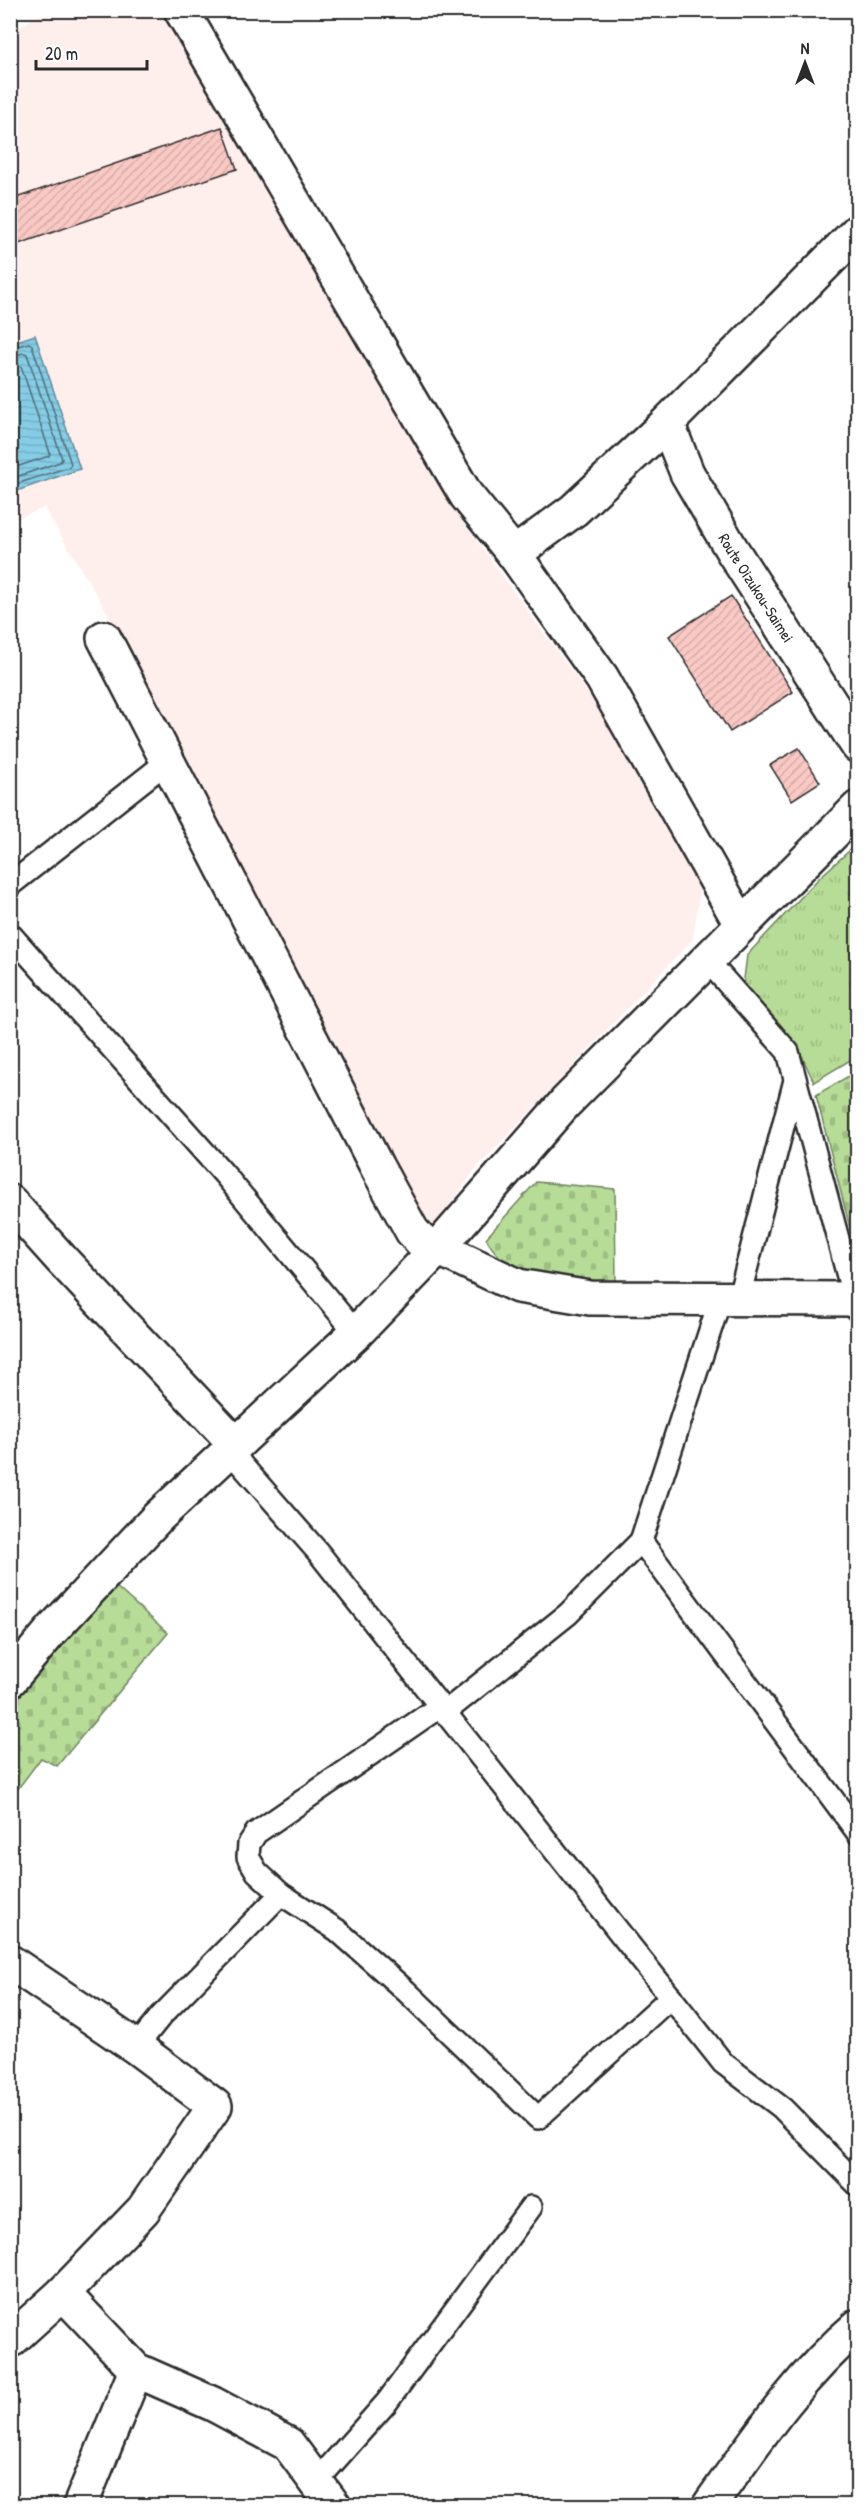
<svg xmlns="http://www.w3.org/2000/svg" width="868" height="2516" font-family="'Patrick Hand',sans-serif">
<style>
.built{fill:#feefed}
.cemetery{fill:url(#cemetery-stones);stroke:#708461;stroke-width:1.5}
.park{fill:url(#park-tufts);stroke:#708461;stroke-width:1.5}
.water{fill:url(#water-rules);stroke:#618c9b;stroke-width:1.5}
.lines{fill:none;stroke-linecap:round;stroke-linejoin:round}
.shore{stroke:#4f6c76;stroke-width:1.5}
.building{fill:url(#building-hatch);stroke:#2b2b2b;stroke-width:1.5}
.service-casing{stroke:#2b2b2b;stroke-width:26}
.minor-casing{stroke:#2b2b2b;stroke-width:38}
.secondary-casing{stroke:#2b2b2b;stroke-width:38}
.service{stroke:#fff;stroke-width:21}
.minor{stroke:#fff;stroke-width:33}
.secondary{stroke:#fff;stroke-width:33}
.labels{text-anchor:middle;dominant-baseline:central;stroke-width:4.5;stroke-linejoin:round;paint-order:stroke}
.street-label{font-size:16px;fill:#2b2b2b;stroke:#fff}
</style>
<defs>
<pattern id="cemetery-stones" width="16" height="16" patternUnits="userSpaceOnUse" patternTransform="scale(1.5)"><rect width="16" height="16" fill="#b6dc97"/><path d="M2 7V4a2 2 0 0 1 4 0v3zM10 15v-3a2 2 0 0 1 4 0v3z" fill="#9dbd82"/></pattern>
<pattern id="park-tufts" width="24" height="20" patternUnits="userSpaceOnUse" patternTransform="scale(1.5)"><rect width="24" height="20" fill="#b6dc97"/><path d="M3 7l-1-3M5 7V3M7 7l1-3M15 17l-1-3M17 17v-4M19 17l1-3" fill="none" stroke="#9dbd82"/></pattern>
<pattern id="water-rules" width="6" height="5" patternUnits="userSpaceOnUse" patternTransform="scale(1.5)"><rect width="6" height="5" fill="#85cde6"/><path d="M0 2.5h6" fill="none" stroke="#73b0c5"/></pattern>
<pattern id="building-hatch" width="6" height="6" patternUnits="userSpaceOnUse" patternTransform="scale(1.5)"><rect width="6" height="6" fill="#fac9c4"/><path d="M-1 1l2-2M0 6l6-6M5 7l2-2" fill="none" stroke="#d6ada9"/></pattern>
</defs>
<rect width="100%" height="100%" fill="#fff"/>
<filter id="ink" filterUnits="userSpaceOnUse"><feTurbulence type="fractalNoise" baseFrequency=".0167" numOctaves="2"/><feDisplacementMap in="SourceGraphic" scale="12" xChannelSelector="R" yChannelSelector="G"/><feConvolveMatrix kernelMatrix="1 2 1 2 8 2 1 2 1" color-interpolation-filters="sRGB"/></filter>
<g filter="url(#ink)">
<path class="built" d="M 45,11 L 160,11 L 453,508 L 627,747 L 700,890 L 693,939 L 475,1170 L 431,1232 L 421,1226 L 184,751 L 104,607 L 44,508 L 11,521 L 11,33 Z"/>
<g class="cemetery">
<path d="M 857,1071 L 857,1255 L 816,1095 Z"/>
<path d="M 536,1182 L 615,1189 L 616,1283 C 572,1281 509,1285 486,1238 Z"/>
<path d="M 114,1585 L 168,1633 L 57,1766 L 41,1758 L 11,1798 L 11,1708 L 35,1674 Z"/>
</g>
<path class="park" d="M 857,844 L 857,1056 L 814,1082 L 796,1044 L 743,987 L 747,955 L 820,877 Z"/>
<path class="water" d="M 35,335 L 80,469 L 11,493 L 11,343 Z"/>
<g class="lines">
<g class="shore">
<path d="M 10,348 L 29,343 L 32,345 L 71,464 L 69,467 L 10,486"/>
<path d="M 10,356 L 24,353 L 27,354 L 62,459 L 60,462 L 10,479"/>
<path d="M 10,365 L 21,366 L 50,453 L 49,456 L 10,469"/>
</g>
</g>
<g class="building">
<path d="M 222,127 L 237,169 L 10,247 L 10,200 Z"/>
<path d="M 731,596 L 793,692 L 730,732 L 669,636 Z"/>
<path d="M 799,748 L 820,782 L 792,800 L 770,765 Z"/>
</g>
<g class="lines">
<defs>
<g id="service">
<path d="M 10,885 L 168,761"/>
<path d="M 10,934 L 224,1174 L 356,1333"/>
<path d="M 706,959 L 788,1052 L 857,1310"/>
<path d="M 721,1297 L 641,1541 L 858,1833"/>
<path d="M 739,1297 L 795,1080"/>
<path d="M 234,1446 L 240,1463 L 318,1552 L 723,2063 L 782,2108 L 858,2185"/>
<path d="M 439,1707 L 256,1833 L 249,1844 L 248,1857 L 257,1872 L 281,1894 L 337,1930 L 406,1991 L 538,2118 L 671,1997"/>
<path d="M 444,1713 L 568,1614 L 641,1541"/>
<path d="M 136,2047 L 161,2016 L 281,1894"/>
<path d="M 316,2482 L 387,2402 L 531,2207"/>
</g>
<g id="minor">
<path d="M 181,10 L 466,495 L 514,554 L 602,678 L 741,924"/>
<path d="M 514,554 L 574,510 L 667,423 L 858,231"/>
<path d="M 104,638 L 377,1167 L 412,1231 L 433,1254"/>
<path d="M 10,1202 L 62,1260 L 227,1435 L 234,1446"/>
<path d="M 438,1248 L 518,1286 L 590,1298 L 858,1299"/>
<path d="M 10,1680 L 52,1630 L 157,1518 L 356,1333 L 438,1248 L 565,1103 L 858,808"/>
<path d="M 10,1962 L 136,2047 L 215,2106 L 143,2210 L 63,2293"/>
<path d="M 10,2341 L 63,2293 L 136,2370 L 213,2404 L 288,2444 L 334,2506"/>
<path d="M 80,2506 L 136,2370"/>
<path d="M 709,2506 C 754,2443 798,2377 858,2326"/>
</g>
<g id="secondary">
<path id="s1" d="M 667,423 L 687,473 L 732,550 L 858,746"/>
</g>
</defs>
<use href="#service" class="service-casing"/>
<use href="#minor" class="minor-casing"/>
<use href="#secondary" class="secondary-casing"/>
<use href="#service" class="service"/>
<use href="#minor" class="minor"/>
<use href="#secondary" class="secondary"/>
</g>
</g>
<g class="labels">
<g class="street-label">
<text stroke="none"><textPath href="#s1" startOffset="188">Route Oizukou-Saimei</textPath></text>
</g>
</g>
<rect width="868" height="2516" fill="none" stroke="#fff" stroke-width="36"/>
<rect x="18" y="18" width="832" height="2480" fill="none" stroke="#2b2b2b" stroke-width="2" filter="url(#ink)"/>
<g transform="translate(805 63)" stroke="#ffffff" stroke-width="4.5" paint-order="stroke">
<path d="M0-4.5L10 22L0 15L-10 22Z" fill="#2b2b2b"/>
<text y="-9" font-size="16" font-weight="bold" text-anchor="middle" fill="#2b2b2b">N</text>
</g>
<path d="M36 60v9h111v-9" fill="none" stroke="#2b2b2b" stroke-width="3"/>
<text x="45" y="60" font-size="18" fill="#2b2b2b" stroke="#ffffff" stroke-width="4.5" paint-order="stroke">20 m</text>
</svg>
